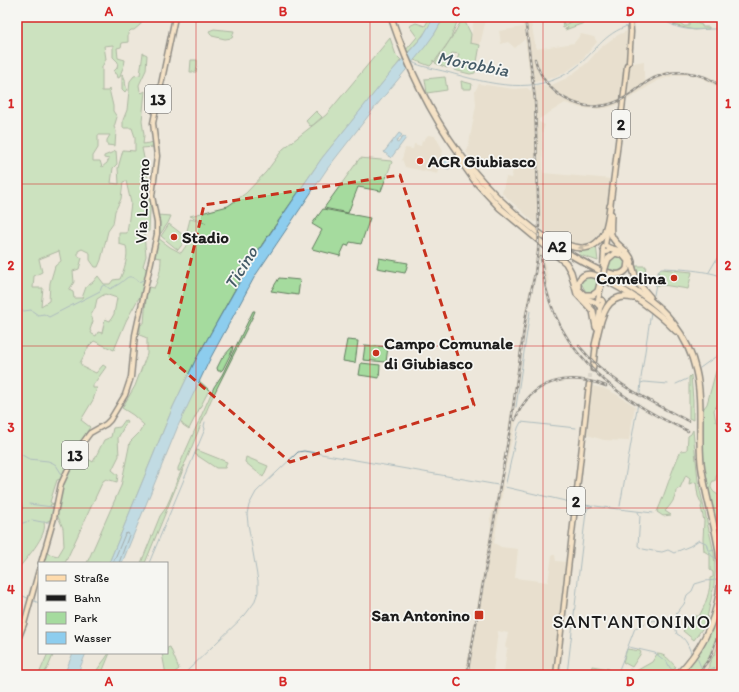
<svg xmlns="http://www.w3.org/2000/svg" width="739" height="692" font-family="Itim,sans-serif">
<style>
.built{fill:#e2d6bf}
.green{fill:#a5db9e;stroke:#607c5d;fill-rule:evenodd}
.water{fill:#8dcdee;stroke:#60869a}
.lines{fill:none;stroke-linecap:round;stroke-linejoin:round}
.shore{stroke:#496370;stroke-width:1}
.stream{stroke:#60869a;stroke-width:1}
.primary-tunnel{stroke:#c3beb5;stroke-width:4;stroke-dasharray:4 2;stroke-linecap:butt}
.primary-casing{stroke:#1c1c1c;stroke-width:7}
.motorway-casing{stroke:#1c1c1c;stroke-width:8}
.primary{stroke:#fedbac;stroke-width:4}
.motorway{stroke:#fedbac;stroke-width:5}
.rail-casing{stroke:#1c1c1c;stroke-width:2.5}
.rail{stroke:#f6f6f2;stroke-width:1;stroke-dasharray:3;stroke-linecap:butt}
.motorway-bridge-casing{stroke:#1c1c1c;stroke-width:8;stroke-linecap:butt}
.motorway-bridge{stroke:#fedbac;stroke-width:5}
.oneway{fill:#98856b}
.marked{fill:none;stroke:#c8321e;stroke-width:3;stroke-dasharray:8 5;stroke-linejoin:round}
.grid{fill:none;stroke:#d62828;stroke-width:1;stroke-opacity:0.55}
.poi-dot{fill:#c8321e;stroke:#f6f6f2;stroke-width:1.5}
.labels{text-anchor:middle;dominant-baseline:central;stroke-width:3.5;stroke-linejoin:round;paint-order:stroke}
.shield{fill:#f6f6f2;stroke:#5d5d5c;stroke-width:1}
.shield-label{font-size:16px;font-weight:bold;fill:#1c1c1c}
.poi-label{font-size:17px;font-weight:bold;fill:#1c1c1c;stroke:#f6f6f2;text-anchor:start}
.street-label{font-size:17px;fill:#1c1c1c;stroke:#f6f6f2}
.water-label{font-size:18px;font-style:italic;fill:#445a66;stroke:#f6f6f2}
.quarter-label{font-size:19px;letter-spacing:1px;fill:#1c1c1c;stroke:#f6f6f2}
.neatline{fill:none;stroke:#d62828;stroke-width:1.5}
.grid-label{font-size:13px;text-anchor:middle;font-weight:bold;fill:#d62828}
</style>
<rect width="100%" height="100%" fill="#ede7db"/>
<filter id="ink" filterUnits="userSpaceOnUse"><feTurbulence type="fractalNoise" baseFrequency=".025" numOctaves="2"/><feDisplacementMap in="SourceGraphic" scale="8" xChannelSelector="R" yChannelSelector="G"/><feConvolveMatrix kernelMatrix="1 2 1 2 8 2 1 2 1" color-interpolation-filters="sRGB"/></filter>
<g filter="url(#ink)">
<g class="built">
<path d="M 521,17 L 530,17 L 536,49 L 574,43 L 581,34 L 594,37 L 597,42 L 580,62 L 569,70 L 557,76 L 542,81 L 531,82 L 525,39 L 515,48 L 508,42 L 501,44 L 500,37 L 499,31 L 523,27 Z"/>
<path d="M 474,19 L 486,19 L 480,45 L 470,43 Z"/>
<path d="M 631,29 L 628,64 L 644,61 L 644,76 L 645,81 L 661,73 L 670,71 L 686,71 L 710,77 L 722,85 L 722,90 L 700,77 L 689,75 L 676,75 L 657,81 L 621,104 L 607,108 L 597,109 L 581,108 L 565,103 L 539,119 L 539,122 L 545,125 L 542,133 L 543,173 L 612,179 L 603,225 L 598,235 L 594,240 L 584,245 L 570,244 L 555,238 L 543,230 L 541,224 L 537,221 L 534,222 L 502,193 L 506,177 L 511,178 L 513,170 L 484,166 L 474,160 L 466,152 L 468,149 L 476,105 L 475,91 L 479,84 L 514,89 L 527,88 L 531,91 L 532,87 L 538,85 L 542,85 L 547,87 L 567,78 L 587,63 L 600,48 L 616,36 Z"/>
<path d="M 428,135 L 435,136 L 443,150 L 438,174 L 405,167 L 402,159 L 405,148 L 413,149 L 414,144 L 421,146 L 422,140 L 423,141 Z"/>
<path d="M 537,247 L 543,252 L 549,283 L 547,284 L 548,286 L 545,287 L 541,260 L 538,260 L 526,319 L 513,420 L 516,421 L 502,485 L 503,485 L 503,489 L 494,543 L 501,547 L 518,549 L 515,578 L 548,582 L 552,555 L 555,555 L 556,561 L 568,562 L 556,675 L 522,675 L 524,675 L 524,673 L 518,672 L 517,675 L 500,675 L 500,673 L 504,673 L 507,649 L 509,649 L 505,647 L 508,633 L 498,631 L 493,672 L 499,673 L 499,675 L 471,675 L 472,669 L 469,670 L 469,675 L 465,675 L 491,527 L 490,519 L 495,504 L 504,458 L 526,306 L 534,271 Z"/>
<path d="M 592,386 L 603,388 L 616,394 L 635,406 L 629,440 L 627,441 L 604,440 L 587,435 Z"/>
<path d="M 722,616 L 722,629 L 721,635 L 716,651 L 709,664 L 710,668 L 704,671 L 702,675 L 695,675 L 704,665 L 709,657 L 722,622 Z"/>
</g>
<g class="green">
<path d="M 17,17 L 144,17 L 140,25 L 134,30 L 131,30 L 128,33 L 128,42 L 122,43 L 121,47 L 117,48 L 118,58 L 125,60 C 125,66 121,70 120,77 L 118,78 L 117,74 L 115,74 L 114,71 L 117,68 L 118,62 L 113,57 L 113,45 L 104,46 L 106,59 L 102,67 L 102,91 L 108,91 L 109,89 L 113,106 L 113,111 L 117,117 L 114,127 L 116,131 L 115,146 L 107,145 L 107,140 L 110,135 L 98,135 L 98,148 L 93,156 L 93,161 L 100,161 L 102,167 L 107,163 L 109,159 L 104,158 L 104,156 L 116,151 L 117,164 L 113,168 L 111,183 L 119,184 L 118,168 L 123,150 L 135,151 L 135,137 L 132,128 L 123,128 L 123,120 L 127,110 L 130,81 L 134,76 L 140,75 L 143,53 L 147,55 L 146,70 L 139,85 L 140,91 L 142,93 L 145,91 L 142,121 L 144,135 L 143,144 L 155,142 L 155,147 L 142,148 L 148,178 L 148,188 L 151,190 L 149,231 L 144,234 L 146,256 L 143,266 L 148,271 L 143,292 L 137,301 L 126,321 L 114,350 L 94,341 L 89,346 L 80,363 L 83,367 L 96,373 L 103,365 L 106,367 L 93,385 L 93,388 L 97,388 L 93,400 L 81,420 L 90,427 L 75,451 L 62,479 L 57,480 L 50,502 L 53,504 L 56,500 L 55,505 L 51,504 L 50,506 L 55,507 L 50,520 L 44,523 C 48,535 25,560 17,570 L 17,514 C 24,512 23,505 20,500 L 17,501 ZM 126,181 L 131,203 L 127,233 L 119,233 L 119,244 L 126,246 C 129,256 124,270 120,279 L 113,280 L 110,284 L 104,284 L 98,276 L 93,282 L 86,287 L 82,298 L 74,298 L 73,292 L 69,290 L 74,282 L 73,271 L 79,269 L 82,258 L 78,256 L 78,251 L 82,249 L 90,253 L 90,260 L 95,267 L 98,267 L 101,260 L 108,231 L 113,224 L 115,211 L 121,199 L 123,182 ZM 59,251 L 61,261 L 55,266 L 50,283 L 49,301 L 41,306 L 43,288 L 33,288 L 34,276 L 42,272 L 39,259 ZM 105,294 L 117,298 L 114,314 L 110,321 L 105,319 L 102,333 L 98,332 L 96,336 L 92,334 L 90,330 L 93,321 L 91,315 L 95,308 L 97,299 Z"/>
<path d="M 430,17 L 434,17 C 427,32 417,43 406,54 L 405,51 L 417,37 L 409,26 L 416,23 L 425,26 Z"/>
<path d="M 444,17 L 459,17 L 450,40 L 435,61 L 434,62 L 433,60 L 433,63 L 430,66 L 414,60 L 435,33 Z"/>
<path d="M 582,17 L 592,18 L 583,18 L 584,23 L 565,30 L 565,29 L 568,28 L 567,26 L 563,28 L 562,21 L 563,21 L 564,24 L 568,24 L 568,22 L 571,22 L 571,21 L 574,20 L 575,19 L 581,20 Z"/>
<path d="M 464,20 L 471,34 L 470,43 L 480,45 L 475,73 L 470,74 L 454,70 L 459,54 L 452,53 L 447,68 L 435,63 L 454,34 L 460,23 L 464,22 Z"/>
<path d="M 693,20 L 696,23 L 702,25 L 702,27 L 709,27 L 709,29 L 694,30 L 673,25 L 680,23 L 684,26 L 689,26 L 689,22 Z"/>
<path d="M 214,29 L 234,31 L 232,38 L 225,39 L 212,36 L 209,31 Z"/>
<path d="M 390,38 L 396,55 L 401,60 L 322,158 L 263,243 L 238,284 L 195,361 L 173,407 L 109,563 L 87,563 L 121,486 L 130,442 L 139,433 L 144,425 L 133,415 L 122,408 L 135,386 L 147,354 L 147,338 L 137,334 L 137,333 L 140,333 L 140,325 L 144,323 L 147,287 L 154,288 C 159,279 161,268 161,258 L 154,257 L 157,215 L 171,216 L 168,223 L 161,233 L 159,234 L 158,238 L 170,247 L 181,253 L 188,243 L 189,236 L 204,237 L 187,231 L 190,219 L 206,223 L 190,216 L 228,206 L 246,193 L 266,172 L 283,149 L 326,115 Z"/>
<path d="M 191,60 L 197,60 L 197,65 L 196,72 L 190,72 Z"/>
<path d="M 122,74 C 127,79 124,84 127,89 L 125,92 L 122,89 Z"/>
<path d="M 445,77 L 447,90 L 427,93 L 425,79 Z"/>
<path d="M 461,81 L 472,84 L 471,89 L 462,89 Z"/>
<path d="M 316,111 L 322,117 L 313,125 L 310,126 L 306,121 Z"/>
<path d="M 360,158 L 391,161 L 392,162 L 381,191 L 358,187 L 348,213 L 324,208 Z"/>
<path d="M 323,209 L 370,218 L 361,244 L 350,242 L 348,246 L 345,245 L 340,256 L 312,249 L 322,230 L 312,224 Z"/>
<path d="M 169,224 L 187,238 L 178,250 L 161,236 Z"/>
<path d="M 596,245 L 598,261 L 580,255 L 579,252 Z"/>
<path d="M 614,256 C 620,257 623,259 626,264 L 622,269 L 618,271 L 608,269 L 610,260 Z"/>
<path d="M 379,258 L 408,263 L 405,273 L 377,268 Z"/>
<path d="M 636,266 L 646,266 L 643,284 L 639,278 Z"/>
<path d="M 662,269 L 692,272 L 688,289 L 663,285 L 657,286 L 659,270 Z"/>
<path d="M 589,276 L 599,281 L 595,291 L 586,292 L 581,283 L 584,278 Z"/>
<path d="M 279,278 L 300,280 L 298,295 L 271,291 Z"/>
<path d="M 253,311 L 255,311 L 253,316 L 211,400 L 186,461 L 180,471 L 178,471 L 178,468 L 214,387 L 222,375 Z"/>
<path d="M 347,340 L 358,341 L 355,363 L 343,361 Z"/>
<path d="M 365,345 L 388,347 L 386,362 L 363,360 Z"/>
<path d="M 233,346 L 232,351 L 223,369 L 221,371 L 218,371 L 217,368 L 222,358 Z"/>
<path d="M 361,363 L 380,365 L 379,378 L 359,375 Z"/>
<path d="M 722,366 L 722,397 L 714,410 L 716,422 L 721,422 L 722,470 L 718,470 L 715,481 L 713,481 C 708,487 713,493 719,495 L 722,491 L 722,527 L 720,528 L 722,541 L 722,556 L 704,465 L 701,412 L 707,404 L 716,371 Z"/>
<path d="M 691,375 L 693,400 L 693,420 L 689,418 L 689,377 Z"/>
<path d="M 199,381 L 209,390 L 189,429 L 183,425 L 180,420 Z"/>
<path d="M 125,420 L 127,421 L 118,438 L 119,456 L 112,470 L 118,475 L 117,482 L 106,479 L 103,481 L 65,563 L 42,563 L 45,553 L 58,556 L 64,546 L 63,528 L 56,512 L 60,492 L 77,452 L 93,462 L 104,440 L 111,437 L 113,428 L 120,427 Z"/>
<path d="M 693,430 L 698,481 L 714,553 L 715,572 L 714,585 L 707,618 L 702,629 L 694,640 L 683,631 L 694,616 L 699,616 C 705,606 711,590 710,578 L 713,577 L 713,572 L 710,570 L 710,555 L 704,551 L 703,539 L 704,521 L 701,507 L 702,505 L 698,496 L 696,482 L 689,484 L 690,478 L 686,475 L 680,488 L 676,490 C 676,498 671,505 665,511 L 671,515 L 663,516 L 657,512 C 666,492 671,471 681,451 L 687,450 L 688,436 L 691,434 Z"/>
<path d="M 197,450 L 227,462 L 225,468 L 216,468 L 195,454 Z"/>
<path d="M 246,457 L 268,466 L 263,477 L 245,462 Z"/>
<path d="M 185,465 L 145,563 L 141,563 L 160,516 C 172,502 174,481 185,465 Z"/>
<path d="M 722,588 L 722,621 L 709,657 L 704,665 L 695,675 L 681,675 C 707,649 716,623 722,588 Z"/>
<path d="M 722,629 L 722,675 L 702,675 L 704,671 L 709,668 L 709,664 L 716,651 Z"/>
<path d="M 170,647 L 179,669 L 175,672 L 174,675 L 166,675 L 162,653 L 167,653 L 167,648 Z"/>
<path d="M 627,649 L 640,651 L 641,653 L 632,667 L 623,662 Z"/>
<path d="M 48,653 L 54,653 L 48,667 L 43,675 L 40,675 L 39,674 Z"/>
<path d="M 109,653 L 110,653 L 101,675 L 95,675 C 98,666 104,662 109,653 Z"/>
<path d="M 657,654 C 666,654 670,661 676,667 L 668,675 L 629,675 L 652,662 Z"/>
<path d="M 592,666 L 609,669 L 608,675 L 590,675 Z"/>
</g>
<g class="water">
<path d="M 434,17 L 444,17 L 435,33 L 425,47 L 376,106 L 327,169 L 255,276 L 211,357 L 178,426 L 122,563 L 109,563 L 173,407 L 195,361 L 252,260 L 322,158 L 392,71 L 423,36 Z"/>
<path d="M 399,133 L 402,135 L 396,142 L 398,143 L 403,136 L 406,138 L 391,158 L 384,152 Z"/>
<path d="M 447,157 L 452,165 L 449,169 L 443,167 L 445,158 Z"/>
<path d="M 73,653 L 86,653 L 77,675 L 64,675 Z"/>
</g>
<g class="lines">
<path class="shore" d="M 113,563 L 125,534 L 128,533 L 129,535 L 119,563"/>
<g class="stream">
<path d="M 661,17 C 680,35 699,28 722,29"/>
<path d="M 633,24 L 647,17"/>
<path d="M 412,62 C 421,67 436,69 447,72 C 489,84 537,97 575,68 C 596,52 602,34 630,25"/>
<path d="M 709,272 L 722,250"/>
<path d="M 654,295 L 658,272 L 661,268 C 672,268 714,271 722,277"/>
<path d="M 17,309 L 24,311 L 31,310 L 38,315 L 44,314 L 49,317 L 100,291 L 102,286 L 105,285 L 110,289 C 113,287 116,286 119,284 C 129,277 128,273 139,282 L 145,279"/>
<path d="M 700,368 L 722,352"/>
<path d="M 641,378 L 651,312"/>
<path d="M 641,383 L 644,382 L 668,384"/>
<path d="M 676,384 L 687,379"/>
<path d="M 640,393 L 641,380"/>
<path d="M 516,407 L 530,311"/>
<path d="M 17,452 L 29,459 L 48,461 L 53,463 L 56,465 L 63,476"/>
<path d="M 506,483 L 518,428 L 521,422 L 576,428"/>
<path d="M 505,487 L 574,503"/>
<path d="M 29,504 L 52,507 L 54,509"/>
<path d="M 579,504 L 583,505"/>
<path d="M 585,505 L 591,506"/>
<path d="M 595,506 L 618,509"/>
<path d="M 620,506 L 638,403"/>
<path d="M 619,509 L 653,513"/>
<path d="M 638,512 L 640,516 L 638,546 L 641,548"/>
<path d="M 17,525 L 32,520 L 42,522 L 51,522"/>
<path d="M 643,549 L 653,551"/>
<path d="M 708,550 L 712,556 L 715,558"/>
<path d="M 655,551 L 662,552 L 668,550 L 674,553 L 676,552"/>
<path d="M 678,551 L 690,546 L 699,540 L 706,543 L 708,550 L 711,550 L 714,549"/>
<path d="M 149,563 L 205,429 L 204,426 L 205,422"/>
<path d="M 17,598 L 23,596 L 30,599"/>
<path d="M 32,600 L 39,603"/>
<path d="M 670,620 L 674,626"/>
<path d="M 675,627 L 677,634 C 687,639 688,646 692,655"/>
<path d="M 629,647 L 655,653 L 664,660"/>
<path d="M 695,656 C 699,658 699,667 704,670 L 709,670 L 713,673 L 719,675"/>
<path d="M 666,660 L 670,668 L 677,673"/>
<path d="M 630,669 L 638,675"/>
<path d="M 709,670 L 713,668 L 722,670"/>
<path d="M 567,674 L 586,512 L 588,508 L 593,506"/>
<path d="M 183,675 L 245,615 L 254,603 L 258,592 L 258,581 L 248,524 L 247,514 L 249,505 L 256,492 L 298,452 L 304,451 L 498,485"/>
<path d="M 617,675 L 635,628 L 651,621 L 673,618 L 684,604 L 687,595 L 692,591 L 695,584 L 705,581 L 717,580"/>
</g>
<path class="primary-tunnel" d="M 589,384 L 591,368"/>
<defs>
<g id="primary">
<path d="M 629,62 L 631,32 L 630,17"/>
<path d="M 610,208 L 624,93 L 627,65"/>
<circle cx="606" cy="249" r="3"/>
<path d="M 605,246 L 608,227"/>
<path d="M 603,267 L 604,252"/>
<path d="M 598,300 L 601,287"/>
<path d="M 598,323 L 600,308 L 603,302 L 602,300 L 598,300 L 597,304 L 599,306 L 601,305"/>
<path d="M 593,369 L 596,343"/>
<path d="M 41,563 L 54,518 L 61,484 L 76,452 L 90,433 L 106,424 L 110,420 L 125,395 L 131,377 L 135,335 L 157,234 L 157,223 L 152,196 L 157,156 L 153,123 L 175,17"/>
<path d="M 17,642 L 24,624 L 39,570"/>
<path d="M 556,675 L 589,384"/>
</g>
<g id="motorway">
<path d="M 391,17 C 425,118 477,196 568,253 C 604,276 648,289 674,324 C 685,338 692,354 696,371 C 703,401 698,433 701,463 C 706,507 726,549 719,594 C 714,625 699,653 677,675"/>
<path d="M 458,157 L 475,181 L 500,208 L 566,263 L 571,272 L 577,294 L 593,311 L 596,327"/>
<path d="M 611,214 C 611,220 610,228 611,234 C 614,246 629,249 632,262"/>
<path d="M 550,237 C 569,248 594,257 605,231 C 608,223 609,214 610,206"/>
<path d="M 609,248 L 620,251"/>
<path d="M 630,259 L 637,282 L 650,297"/>
<path d="M 605,268 L 608,259 L 615,253 L 623,255 L 628,261 L 627,269 C 621,277 613,275 605,271"/>
<path d="M 601,280 L 598,291 L 593,295 L 584,295 L 578,289 L 578,282 C 582,274 589,273 597,276 C 626,290 653,307 676,331"/>
<path d="M 582,297 L 597,303"/>
<path d="M 595,345 C 600,325 603,290 633,298"/>
</g>
</defs>
<use href="#primary" class="primary-casing"/>
<use href="#motorway" class="motorway-casing"/>
<use href="#primary" class="primary"/>
<use href="#motorway" class="motorway"/>
<defs>
<g id="rail">
<path d="M 535,59 C 544,94 581,116 616,102 C 628,98 637,89 647,82 C 671,67 700,70 722,87"/>
<path d="M 541,256 C 547,346 611,397 688,431"/>
<path d="M 579,346 C 608,382 648,400 688,421"/>
<path d="M 515,420 C 531,379 568,372 606,386"/>
<path d="M 467,675 L 510,429 L 526,315 L 535,273 L 538,252 L 539,228 L 535,100 L 525,17"/>
<path d="M 697,675 L 710,658 L 722,623"/>
</g>
</defs>
<use href="#rail" class="rail-casing"/>
<use href="#rail" class="rail"/>
<defs>
<g id="motorway-bridge">
<path d="M 604,273 L 605,268"/>
<path d="M 601,280 L 602,278"/>
</g>
</defs>
<use href="#motorway-bridge" class="motorway-bridge-casing"/>
<use href="#motorway-bridge" class="motorway-bridge"/>
</g>
<defs><path id="oneway-solid" d="M-6-.8H1V-3.2L6.5 0L1 3.2V.8H-6Z"/></defs>
<use class="oneway" href="#oneway-solid" transform="translate(584 247) rotate(170)"/>
</g>
<path d="M0 0H739V692H0ZM 400,175 L 474,405 L 290,462 L 168,357 L 204,205 Z" fill="#ede7db" fill-opacity=".55" fill-rule="evenodd"/>
<path class="marked" d="M 400,175 L 474,405 L 290,462 L 168,357 L 204,205 Z"/>
<path class="grid" d="M 196,17 L 196,675M 370,17 L 370,675M 543,17 L 543,675M 17,184 L 722,184M 17,346 L 722,346M 17,508 L 722,508"/>
<g class="poi-dot">
<circle cx="420" cy="161" r="4"/>
<circle cx="174" cy="237" r="4"/>
<circle cx="674" cy="278" r="4"/>
<circle cx="376" cy="353" r="4"/>
<rect x="474" y="610" width="10" height="10" rx="2"/>
</g>
<g class="labels">
<g class="shield">
<rect x="145" y="85" width="26" height="28" rx="3"/>
<rect x="612" y="110" width="18" height="28" rx="3"/>
<rect x="543" y="232" width="28" height="28" rx="3"/>
<rect x="62" y="441" width="26" height="28" rx="3"/>
<rect x="567" y="487" width="18" height="28" rx="3"/>
</g>
<g class="shield-label">
<text x="158" y="99">13</text>
<text x="621" y="124">2</text>
<text x="557" y="246">A2</text>
<text x="75" y="455">13</text>
<text x="576" y="501">2</text>
</g>
<g class="poi-label">
<text x="428" y="161">ACR Giubiasco</text>
<text x="182" y="237">Stadio</text>
<text x="666" y="278" text-anchor="end">Comelina</text>
<text x="384" y="343">Campo Comunale<tspan x="384" dy="20">di Giubiasco</tspan></text>
<text x="470" y="615" text-anchor="end">San Antonino</text>
</g>
<g class="street-label">
<text transform="translate(142 201) rotate(-88)">Via Locarno</text>
</g>
<g class="water-label">
<text transform="translate(473 64) rotate(11)">Morobbia</text>
<text transform="translate(241 268) rotate(-58)">Ticino</text>
</g>
<g class="quarter-label">
<text x="632" y="621">SANT'ANTONINO</text>
</g>
</g>
<rect width="739" height="692" fill="none" stroke="#f6f6f2" stroke-width="44"/>
<rect x="38" y="562" width="130" height="92" fill="#f6f6f2" stroke="#9f9f9c"/>
<rect x="46" y="575" width="20" height="6" fill="#fedbac" stroke="#9f9f9c"/>
<text x="74" y="582" font-size="12" fill="#1c1c1c">Straße</text>
<rect x="46" y="595" width="20" height="6" fill="#1c1c1c" stroke="#9f9f9c"/>
<text x="74" y="602" font-size="12" fill="#1c1c1c">Bahn</text>
<rect x="46" y="612" width="20" height="12" fill="#a5db9e" stroke="#9f9f9c"/>
<text x="74" y="622" font-size="12" fill="#1c1c1c">Park</text>
<rect x="46" y="632" width="20" height="12" fill="#8dcdee" stroke="#9f9f9c"/>
<text x="74" y="642" font-size="12" fill="#1c1c1c">Wasser</text>
<rect x="22" y="22" width="695" height="648" class="neatline"/>
<g class="grid-label">
<text x="109" y="16">A</text>
<text x="283" y="16">B</text>
<text x="456" y="16">C</text>
<text x="630" y="16">D</text>
<text x="11" y="108">1</text>
<text x="728" y="108">1</text>
<text x="11" y="270">2</text>
<text x="728" y="270">2</text>
<text x="11" y="432">3</text>
<text x="728" y="432">3</text>
<text x="11" y="594">4</text>
<text x="728" y="594">4</text>
<text x="109" y="686">A</text>
<text x="283" y="686">B</text>
<text x="456" y="686">C</text>
<text x="630" y="686">D</text>
</g>
</svg>
